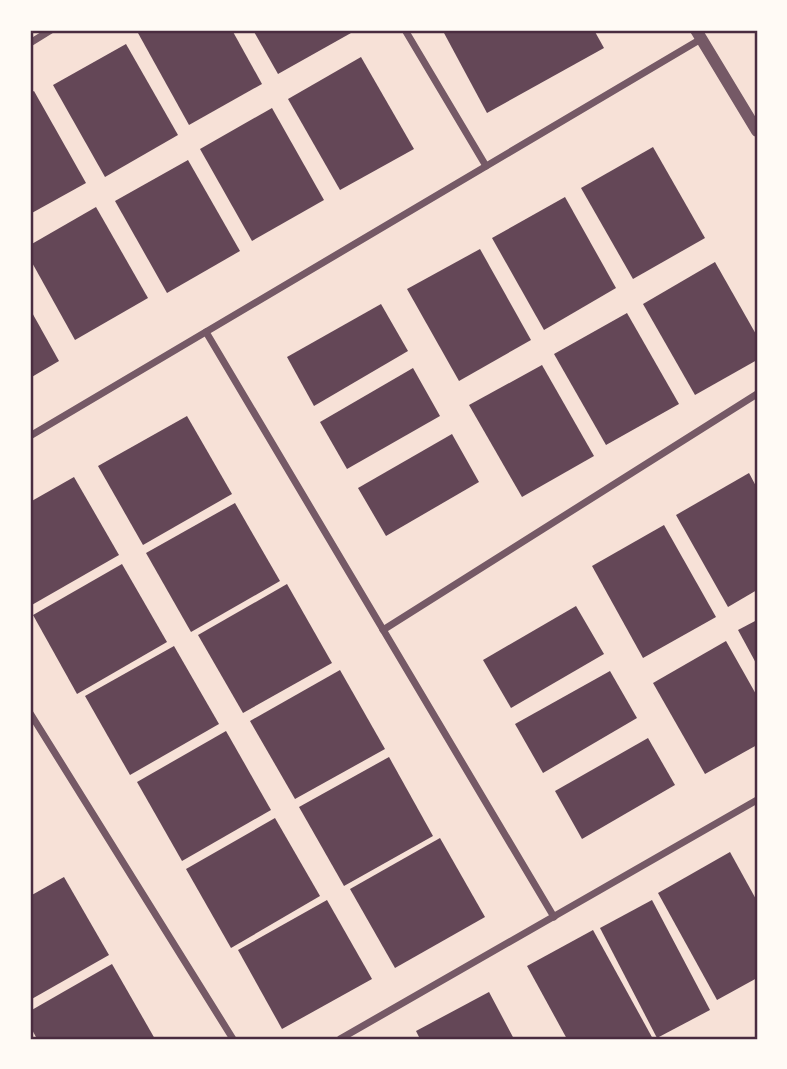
<svg xmlns="http://www.w3.org/2000/svg" width="787" height="1069" font-family="Arial,sans-serif">
<style>
.building{fill:#644757}
.lines{fill:none;stroke-linecap:round;stroke-linejoin:round}
.minor{stroke:#755966;stroke-width:7}
.tertiary{stroke:#755966;stroke-width:12}
.neatline{fill:none;stroke:#4a2c40;stroke-width:2.5}
</style>
<rect width="100%" height="100%" fill="#f7e1d7"/>
<g class="building">
<path d="M 144,30 L 232,30 L 262,84 L 189,125 L 138,33 Z"/>
<path d="M 253,30 L 349,30 L 351,33 L 278,74 Z"/>
<path d="M 451,30 L 594,30 L 604,48 L 487,113 L 444,33 Z"/>
<path d="M 126,44 L 178,135 L 105,177 L 53,85 Z"/>
<path d="M 361,57 L 414,149 L 340,190 L 288,99 Z"/>
<path d="M 34,91 L 86,183 L 30,214 L 30,93 Z"/>
<path d="M 272,108 L 324,200 L 252,241 L 200,149 Z"/>
<path d="M 653,147 L 705,238 L 633,279 L 581,188 Z"/>
<path d="M 188,160 L 240,251 L 167,293 L 115,201 Z"/>
<path d="M 565,197 L 616,288 L 544,330 L 492,238 Z"/>
<path d="M 96,207 L 148,298 L 75,340 L 30,259 L 30,245 Z"/>
<path d="M 480,249 L 531,340 L 459,381 L 407,289 Z"/>
<path d="M 715,262 L 757,336 L 757,360 L 695,395 L 643,304 Z"/>
<path d="M 381,304 L 408,351 L 314,406 L 287,357 Z"/>
<path d="M 30,309 L 59,361 L 30,378 Z"/>
<path d="M 627,313 L 679,404 L 606,445 L 554,354 Z"/>
<path d="M 542,365 L 594,456 L 522,497 L 469,405 Z"/>
<path d="M 413,368 L 440,416 L 347,469 L 320,422 Z"/>
<path d="M 187,416 L 232,494 L 143,545 L 98,466 Z"/>
<path d="M 452,434 L 479,482 L 386,536 L 358,488 Z"/>
<path d="M 749,473 L 757,488 L 757,590 L 728,607 L 676,515 Z"/>
<path d="M 74,477 L 119,555 L 30,606 L 30,502 Z"/>
<path d="M 235,503 L 280,581 L 191,632 L 146,553 Z"/>
<path d="M 664,525 L 716,617 L 643,658 L 592,566 Z"/>
<path d="M 122,564 L 167,642 L 77,694 L 33,615 Z"/>
<path d="M 287,584 L 332,663 L 243,713 L 198,635 Z"/>
<path d="M 576,606 L 604,654 L 511,708 L 483,660 Z"/>
<path d="M 757,620 L 757,665 L 738,630 Z"/>
<path d="M 726,641 L 757,696 L 757,745 L 705,774 L 653,683 Z"/>
<path d="M 174,646 L 219,724 L 130,775 L 85,696 Z"/>
<path d="M 340,670 L 385,749 L 295,799 L 250,721 Z"/>
<path d="M 610,671 L 637,718 L 543,773 L 515,724 Z"/>
<path d="M 226,731 L 271,810 L 182,861 L 137,782 Z"/>
<path d="M 648,738 L 675,785 L 582,839 L 555,791 Z"/>
<path d="M 389,757 L 433,836 L 344,886 L 299,807 Z"/>
<path d="M 275,818 L 320,896 L 231,948 L 186,869 Z"/>
<path d="M 440,838 L 485,917 L 395,968 L 350,889 Z"/>
<path d="M 730,852 L 757,901 L 757,978 L 717,1000 L 658,893 Z"/>
<path d="M 64,877 L 109,955 L 30,1000 L 30,896 Z"/>
<path d="M 327,900 L 372,979 L 282,1029 L 238,950 Z"/>
<path d="M 652,900 L 710,1010 L 657,1038 L 600,928 Z"/>
<path d="M 593,930 L 653,1039 L 567,1039 L 527,966 Z"/>
<path d="M 112,964 L 155,1039 L 37,1039 L 30,1026 L 30,1011 Z"/>
<path d="M 489,992 L 514,1039 L 420,1039 L 416,1031 Z"/>
</g>
<g class="lines">
<g class="minor">
<path d="M 405,30 L 486,166"/>
<path d="M 30,43 L 51,30"/>
<path d="M 206,332 L 554,917"/>
<path d="M 30,436 L 701,39"/>
<path d="M 383,630 L 757,394"/>
<path d="M 30,713 L 233,1039"/>
<path d="M 340,1039 L 757,800"/>
</g>
<path class="tertiary" d="M 696,30 L 757,131"/>
</g>
<rect width="787" height="1069" fill="none" stroke="#fffaf5" stroke-width="63"/>
<rect x="32" y="32" width="724" height="1006" class="neatline"/>
</svg>
